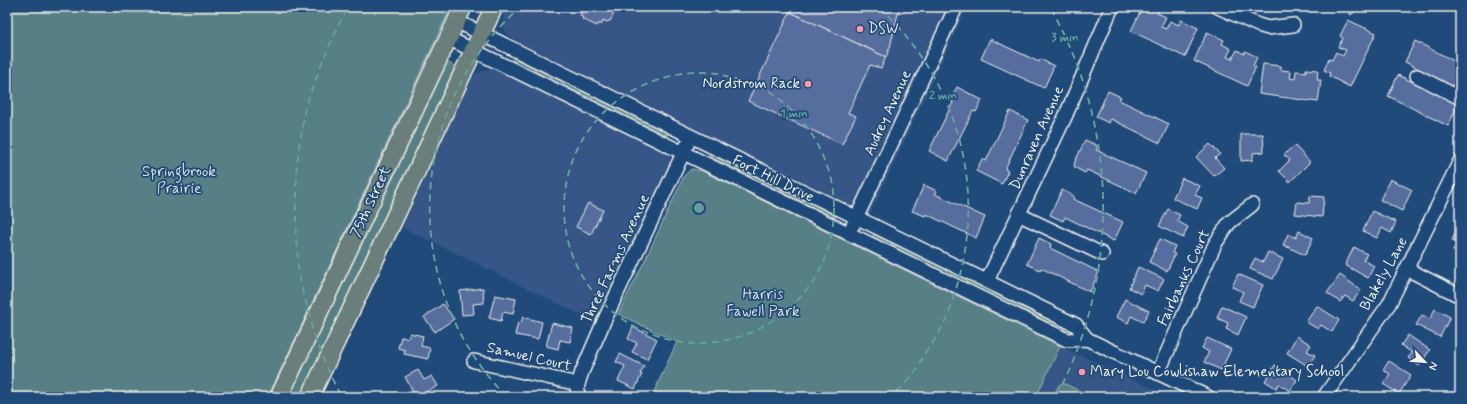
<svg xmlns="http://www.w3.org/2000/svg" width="1467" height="404" font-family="Mynerve,sans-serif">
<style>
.built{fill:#345787}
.green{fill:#567f86;stroke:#a5b8b7}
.building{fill:#566d9e;stroke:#f4f1e8}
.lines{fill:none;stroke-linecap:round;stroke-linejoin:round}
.minor-casing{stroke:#f4f1e8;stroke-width:16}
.major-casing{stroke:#f4f1e8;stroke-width:20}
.minor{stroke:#1f4a7a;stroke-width:13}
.major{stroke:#6b7f7c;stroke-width:17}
.ring{fill:none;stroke:#5fa199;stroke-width:2;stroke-dasharray:7 5}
.poi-dot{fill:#ff9aa2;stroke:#1f4a7a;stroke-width:1.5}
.labels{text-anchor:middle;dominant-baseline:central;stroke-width:3.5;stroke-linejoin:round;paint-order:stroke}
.poi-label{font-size:15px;fill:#f4f1e8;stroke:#1f4a7a;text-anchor:start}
.street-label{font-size:15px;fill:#f4f1e8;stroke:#1f4a7a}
.park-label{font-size:15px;fill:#dce0d9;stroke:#1f4a7a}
.centre{fill:#5fa199;stroke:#1f4a7a;stroke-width:2}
.ring-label{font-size:12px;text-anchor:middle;font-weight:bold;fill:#5fa199;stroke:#1f4a7a;stroke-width:3.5;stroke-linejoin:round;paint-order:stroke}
</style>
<rect width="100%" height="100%" fill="#1f4a7a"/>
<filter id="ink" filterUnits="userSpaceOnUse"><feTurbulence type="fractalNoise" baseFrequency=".025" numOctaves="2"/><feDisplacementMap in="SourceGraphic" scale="8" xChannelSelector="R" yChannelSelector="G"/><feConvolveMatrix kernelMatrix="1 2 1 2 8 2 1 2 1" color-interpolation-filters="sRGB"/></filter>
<g filter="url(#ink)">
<g class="built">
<path d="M 508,7 L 967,7 L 869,216 L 515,40 L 509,36 L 505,30 L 504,25 L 503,13 Z"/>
<path d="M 488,69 L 500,70 L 666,150 L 668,154 L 670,159 L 670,164 L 595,322 L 402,227 L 471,79 L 476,74 Z"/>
<path d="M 1060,346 L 1172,397 L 1036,397 Z"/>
</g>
<g class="green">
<path d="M 7,7 L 451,7 L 268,397 L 7,397 Z"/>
<path d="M 513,57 L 670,133 L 669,134 L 666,135 L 514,61 L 512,60 Z"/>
<path d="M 445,63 C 452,63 455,66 454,73 L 303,397 L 287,397 Z"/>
<path d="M 712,152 L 837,214 L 836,217 L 831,216 L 711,157 L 710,155 Z"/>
<path d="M 691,169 L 702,171 L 1060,346 L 1036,397 L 664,397 L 653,394 L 677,342 L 618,314 L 645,260 L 684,176 Z"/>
<path d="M 875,233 L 1080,333 L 1077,338 L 874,239 L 873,235 Z"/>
<path d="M 1063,383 L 1093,397 L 1053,397 L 1059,385 Z"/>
</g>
<g class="building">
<path d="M 578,7 L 616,7 L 615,10 L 616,10 L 610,21 L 608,21 L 607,22 L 603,20 L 602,24 L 598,24 L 597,26 L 582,19 L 583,17 L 580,15 L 582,10 L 578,8 Z"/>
<path d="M 790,7 L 908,7 L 906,11 L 899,9 L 890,47 L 886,57 L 788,11 Z"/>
<path d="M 1147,7 L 1152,7 L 1159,10 L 1157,13 L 1166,17 L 1161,27 L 1166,29 L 1170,21 L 1179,25 L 1181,20 L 1198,28 L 1185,57 L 1131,31 L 1141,10 L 1145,12 Z"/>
<path d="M 1343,7 L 1360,7 L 1351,15 Z"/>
<path d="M 790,12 L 886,57 L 881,68 L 870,65 L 848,113 L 856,116 L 842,144 L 748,101 Z"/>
<path d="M 1348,20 L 1376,33 L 1350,87 L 1329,76 L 1330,73 L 1324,70 L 1329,59 L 1332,60 L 1336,52 L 1343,56 L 1346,50 L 1338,47 L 1343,38 L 1340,36 Z"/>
<path d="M 1207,32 L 1224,40 L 1222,44 L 1231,49 L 1227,57 L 1232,59 L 1237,50 L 1244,54 L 1245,51 L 1257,57 L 1253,66 L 1256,67 L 1247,86 L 1194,61 Z"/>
<path d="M 990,39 L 1039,62 L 1040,59 L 1054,66 L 1044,88 L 981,59 Z"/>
<path d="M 1415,41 L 1460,64 L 1460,90 L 1405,62 Z"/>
<path d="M 1263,64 L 1281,66 L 1281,70 L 1291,71 L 1290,78 L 1295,79 L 1296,71 L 1306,72 L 1306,69 L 1318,70 L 1317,80 L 1321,80 L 1318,102 L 1259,94 Z"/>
<path d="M 1398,75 L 1458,104 L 1448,126 L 1388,96 Z"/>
<path d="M 957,87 L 982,100 L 976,112 L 973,111 L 948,161 L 929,151 L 953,102 L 950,101 Z"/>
<path d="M 1108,91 L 1121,97 L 1119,100 L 1169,124 L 1160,143 L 1111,119 L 1109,123 L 1096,117 Z"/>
<path d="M 1010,111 L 1028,120 L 1005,169 L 1008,171 L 1002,184 L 976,171 L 982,159 L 986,161 Z"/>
<path d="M 1241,134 L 1263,134 L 1264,152 L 1253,153 L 1253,160 L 1241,161 Z"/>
<path d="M 1085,140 L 1098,146 L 1096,150 L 1146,173 L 1136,193 L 1087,170 L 1085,173 L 1074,167 L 1075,165 L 1074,164 Z"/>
<path d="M 1210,144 L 1220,154 L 1215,158 L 1224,168 L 1214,176 L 1196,157 Z"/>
<path d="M 1294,145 L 1310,162 L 1290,182 L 1279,171 L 1290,160 L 1284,155 Z"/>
<path d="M 1182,178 L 1200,186 L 1195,195 L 1202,198 L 1197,209 L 1173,198 Z"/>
<path d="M 1390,179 L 1412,190 L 1402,211 L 1380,200 Z"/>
<path d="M 924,185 L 937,191 L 935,194 L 985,217 L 976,238 L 926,214 L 925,216 L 912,211 Z"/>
<path d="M 1062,190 L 1074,196 L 1073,199 L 1123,222 L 1114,241 L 1065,217 L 1063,221 L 1050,215 Z"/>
<path d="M 1310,196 L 1324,197 L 1322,217 L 1295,214 L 1297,202 L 1309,203 Z"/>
<path d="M 588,203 L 603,210 L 591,234 L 576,227 Z"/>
<path d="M 1168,209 L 1180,215 L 1177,221 L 1188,227 L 1183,238 L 1159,226 Z"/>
<path d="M 1372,211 L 1396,222 L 1391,233 L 1382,228 L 1377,238 L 1363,231 Z"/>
<path d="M 1458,227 L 1460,228 L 1460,255 L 1453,251 L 1457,243 L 1452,240 Z"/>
<path d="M 1299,231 L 1313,238 L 1305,255 L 1283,245 L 1288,234 L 1296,238 Z"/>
<path d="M 1039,238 L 1051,244 L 1050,248 L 1099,272 L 1090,292 L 1041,268 L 1040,270 L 1027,264 Z"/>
<path d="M 1160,239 L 1175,246 L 1172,253 L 1175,254 L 1167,271 L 1149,262 Z"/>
<path d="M 1354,247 L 1367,254 L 1363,260 L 1374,266 L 1368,278 L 1345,265 Z"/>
<path d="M 1268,252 L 1283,259 L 1273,279 L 1250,269 L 1255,258 L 1263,262 Z"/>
<path d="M 1138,267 L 1164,279 L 1158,291 L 1145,285 L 1141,294 L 1129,288 Z"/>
<path d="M 1238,274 L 1263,285 L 1253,307 L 1239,301 L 1243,292 L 1232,287 Z"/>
<path d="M 1340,275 L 1361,290 L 1353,301 L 1345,296 L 1340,302 L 1327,293 Z"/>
<path d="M 483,288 L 484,303 L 473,304 L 474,314 L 462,315 L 460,291 Z"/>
<path d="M 495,295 L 516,299 L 513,314 L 503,312 L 501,321 L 489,318 Z"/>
<path d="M 1125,299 L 1149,311 L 1143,322 L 1131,316 L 1128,323 L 1116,317 Z"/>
<path d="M 443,304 L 454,319 L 435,332 L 424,317 Z"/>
<path d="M 1222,306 L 1246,317 L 1238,335 L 1226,329 L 1228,323 L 1217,318 Z"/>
<path d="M 1317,306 L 1339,320 L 1332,332 L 1321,325 L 1318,329 L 1306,322 Z"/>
<path d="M 1435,309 L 1450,317 L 1440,337 L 1416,325 L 1422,315 L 1430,319 Z"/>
<path d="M 523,317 L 542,322 L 538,339 L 515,335 L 518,322 L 521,323 Z"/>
<path d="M 552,323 L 573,328 L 570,342 L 560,340 L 558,349 L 546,346 Z"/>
<path d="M 633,327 L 657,339 L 647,359 L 632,352 L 637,343 L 628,339 Z"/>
<path d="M 410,333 L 423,336 L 421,346 L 430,348 L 428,359 L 404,354 L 405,350 L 398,348 L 401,337 L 408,338 Z"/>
<path d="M 1408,335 L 1430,350 L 1419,366 L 1408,358 L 1412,353 L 1401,345 Z"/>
<path d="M 1297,336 L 1311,345 L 1307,351 L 1315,355 L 1308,366 L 1287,353 Z"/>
<path d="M 1207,338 L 1231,349 L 1221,370 L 1204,362 L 1209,352 L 1202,348 Z"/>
<path d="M 620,354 L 644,366 L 640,374 L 642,374 L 635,389 L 618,381 L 625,366 L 616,362 Z"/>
<path d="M 1389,361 L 1411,375 L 1399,394 L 1383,384 L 1390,374 L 1383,370 Z"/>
<path d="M 1275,365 L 1297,380 L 1290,391 L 1279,384 L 1276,388 L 1265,381 Z"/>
<path d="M 418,370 L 424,380 L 432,376 L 438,386 L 416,397 L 405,377 Z"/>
<path d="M 1451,392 L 1460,396 L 1460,397 L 1449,397 Z"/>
</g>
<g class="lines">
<defs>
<g id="minor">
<path d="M 1218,7 L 1258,25 L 1268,28 L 1293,25"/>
<path d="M 456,21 L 1076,325 L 1087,339"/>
<path d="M 448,38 L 1067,340 L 1087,339 L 1208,397"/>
<path d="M 1417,76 L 1460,98"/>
<path d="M 1020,215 L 1102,254"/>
<path d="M 853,225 L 956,7"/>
<path d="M 1407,269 L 1460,296"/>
<path d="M 987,281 L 1065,117 L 1112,7"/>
<path d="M 474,361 L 578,384"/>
<path d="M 1158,373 L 1215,244 L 1229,223 L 1252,205"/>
<path d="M 577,397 L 578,384 L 582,372 L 604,321 L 687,145"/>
<path d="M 1324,397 L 1389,304 L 1460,161"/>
</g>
<g id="major">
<path d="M 279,397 L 463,7"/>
<path d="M 310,397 L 494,7"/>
</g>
</defs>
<use href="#minor" class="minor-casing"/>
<use href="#major" class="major-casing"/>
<use href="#minor" class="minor"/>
<use href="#major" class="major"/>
</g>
</g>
<g class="ring">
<circle cx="699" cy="208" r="135"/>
<path d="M507 397A269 269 0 0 1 519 8M879 8A269 269 0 0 1 891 397"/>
<path d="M341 395A404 404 0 0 1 347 9M1051 9A404 404 0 0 1 1057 395"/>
</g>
<g class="poi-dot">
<circle cx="860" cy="29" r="4"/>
<circle cx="808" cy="84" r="4"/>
<circle cx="1082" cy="372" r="4"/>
</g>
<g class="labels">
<g class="poi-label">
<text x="868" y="29">DSW</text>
<text x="800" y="84" text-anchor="end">Nordstrom Rack</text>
<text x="1090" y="372">Mary Lou Cowlishaw Elementary School</text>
</g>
<g class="street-label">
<text transform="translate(888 113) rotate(-65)">Audrey Avenue</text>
<text transform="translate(1037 138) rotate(-66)">Dunraven Avenue</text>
<text transform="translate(773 179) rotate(26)">Fort Hill Drive</text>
<text transform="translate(371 202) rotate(-65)">75th Street</text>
<text transform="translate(616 259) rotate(-65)">Three Farms Avenue</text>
<text transform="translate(1384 274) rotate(-61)">Blakely Lane</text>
<text transform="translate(1184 278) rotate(-65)">Fairbanks Court</text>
<text transform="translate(529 357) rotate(13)">Samuel Court</text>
</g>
<g class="park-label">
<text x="179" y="172">Springbrook<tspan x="179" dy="17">Prairie</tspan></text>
<text x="763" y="295">Harris<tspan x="763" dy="17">Fawell Park</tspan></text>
</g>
</g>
<circle cx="699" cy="208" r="6" class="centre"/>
<g class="ring-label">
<text x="1065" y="41">3 min</text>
<text x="943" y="99">2 min</text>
<text x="794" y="117">1 min</text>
</g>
<rect width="1467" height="404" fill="none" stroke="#1f4a7a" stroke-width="24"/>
<rect x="12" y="12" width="1443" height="380" fill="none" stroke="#f4f1e8" stroke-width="1.5" filter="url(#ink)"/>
<g transform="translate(1425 362) rotate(116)" stroke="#1f4a7a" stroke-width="3" paint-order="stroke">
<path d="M0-3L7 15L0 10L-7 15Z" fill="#f4f1e8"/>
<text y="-6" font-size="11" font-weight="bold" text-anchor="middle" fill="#f4f1e8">N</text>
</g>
</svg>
